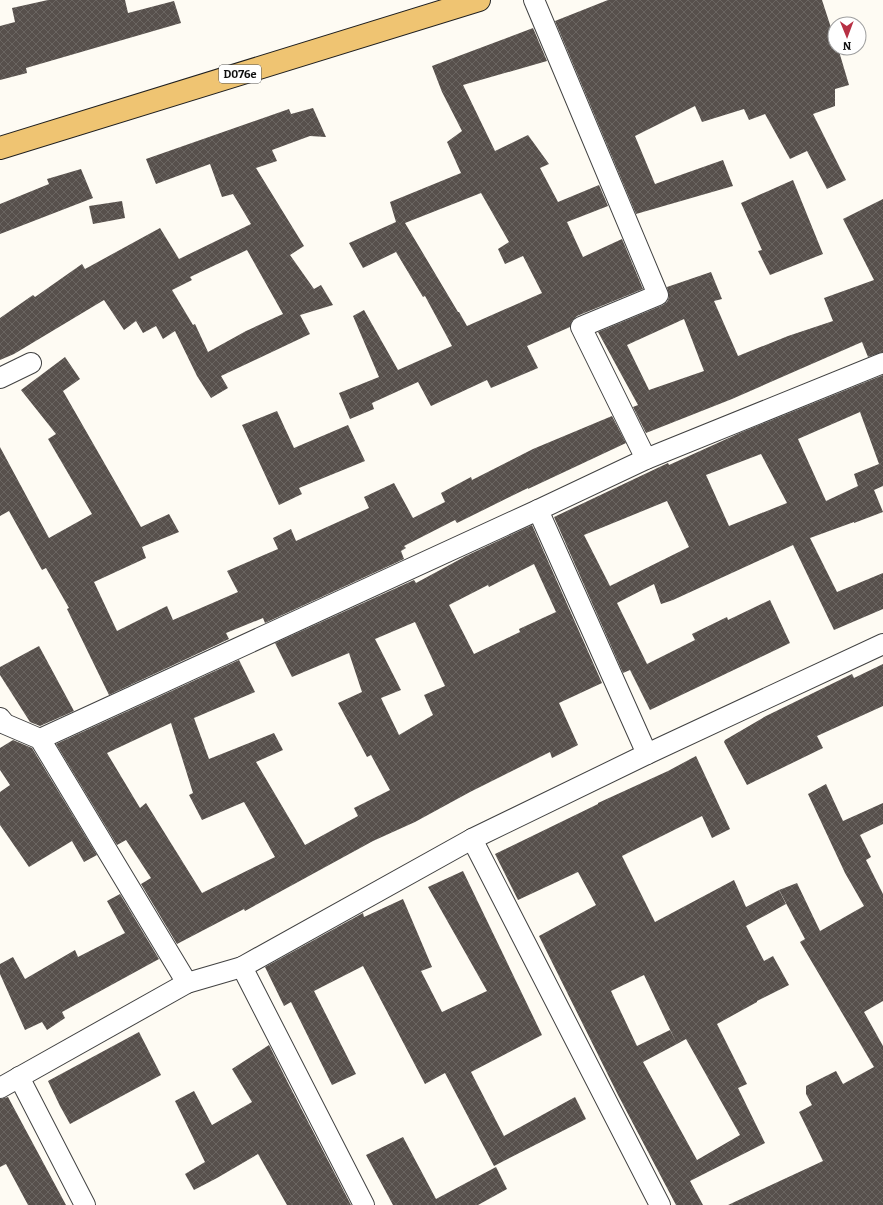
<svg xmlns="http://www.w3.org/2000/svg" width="883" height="1205" font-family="Bitter,serif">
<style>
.building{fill:url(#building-cross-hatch);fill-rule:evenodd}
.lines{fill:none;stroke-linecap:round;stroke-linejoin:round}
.street-casing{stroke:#424242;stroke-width:22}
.primary-casing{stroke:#202020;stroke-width:24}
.street{stroke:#fff;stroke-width:20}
.primary{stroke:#efc472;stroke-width:22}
.labels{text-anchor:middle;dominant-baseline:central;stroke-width:4;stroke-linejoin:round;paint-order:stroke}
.shield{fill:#fff;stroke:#575757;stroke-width:1}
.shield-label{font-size:11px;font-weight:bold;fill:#0f0f0f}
</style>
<defs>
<pattern id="building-cross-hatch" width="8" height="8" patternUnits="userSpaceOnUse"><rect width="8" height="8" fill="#57504c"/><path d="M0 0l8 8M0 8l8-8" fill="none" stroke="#6a6561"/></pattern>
</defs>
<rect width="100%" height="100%" fill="#fefbf3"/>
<g class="building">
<path d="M 48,0 L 125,0 L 128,13 L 174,1 L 181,23 L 26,68 L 27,73 L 0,80 L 0,26 L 15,22 L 12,8 Z"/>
<path d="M 608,0 L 822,0 L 835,40 L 835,48 L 838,48 L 849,85 L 835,89 L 835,106 L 813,114 L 846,180 L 827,189 L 807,151 L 790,159 L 765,114 L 749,120 L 744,109 L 702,122 L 695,106 L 635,136 L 655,184 L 723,160 L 733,186 L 636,214 L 555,21 Z"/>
<path d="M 533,28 L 547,61 L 463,85 L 495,151 L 528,135 L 549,164 L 540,168 L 558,202 L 599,185 L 608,206 L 567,222 L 583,257 L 622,239 L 643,289 L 577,316 L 572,321 L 570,327 L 527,346 L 538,368 L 491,388 L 487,380 L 431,406 L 418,382 L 372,403 L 374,409 L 350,419 L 339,393 L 379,377 L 353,316 L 364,310 L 398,370 L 452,346 L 425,296 L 423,297 L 396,252 L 363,268 L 349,243 L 396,222 L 390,202 L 461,173 L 447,142 L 462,131 L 442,92 L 432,66 ZM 481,193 L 509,242 L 498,249 L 505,264 L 523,256 L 542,293 L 467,326 L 459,312 L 458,312 L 405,223 Z"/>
<path d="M 313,108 L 326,137 L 310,136 L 272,150 L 277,161 L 256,168 L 304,246 L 290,255 L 314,289 L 321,285 L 333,305 L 300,315 L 310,334 L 221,376 L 228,388 L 211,398 L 197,376 L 175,331 L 163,339 L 156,326 L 143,333 L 136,321 L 124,330 L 104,300 L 14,354 L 0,360 L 0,318 L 33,295 L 35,297 L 82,264 L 85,269 L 160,228 L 179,259 L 251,224 L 233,194 L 222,197 L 210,164 L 156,184 L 146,159 L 289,109 L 291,114 ZM 247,250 L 283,314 L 246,331 L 208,352 L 195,324 L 193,325 L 172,290 L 192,280 L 190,277 Z"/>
<path d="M 81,169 L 93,198 L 0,234 L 0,204 L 49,184 L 47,179 Z"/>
<path d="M 793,180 L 823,254 L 770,275 L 758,251 L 762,250 L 741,203 Z"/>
<path d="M 883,199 L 883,352 L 868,357 L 862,342 L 732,399 L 646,433 L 633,407 L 638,405 L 598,332 L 663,305 L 667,302 L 669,297 L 667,287 L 711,272 L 722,299 L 714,301 L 738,356 L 788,336 L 833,321 L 824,298 L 874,280 L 843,219 ZM 684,319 L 704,371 L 649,390 L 627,345 Z"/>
<path d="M 122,201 L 125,218 L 93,224 L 89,206 Z"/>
<path d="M 65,357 L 80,379 L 63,391 L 141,527 L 169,514 L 179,532 L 142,547 L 146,558 L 94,582 L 117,631 L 167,606 L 173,620 L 238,592 L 227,571 L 278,549 L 273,538 L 291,529 L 296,541 L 369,508 L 364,497 L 394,483 L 413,518 L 445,502 L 441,493 L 471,477 L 472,480 L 533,449 L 612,416 L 626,443 L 528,489 L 528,488 L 457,523 L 455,520 L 404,546 L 406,548 L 401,551 L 404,559 L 265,623 L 263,618 L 226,633 L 229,639 L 109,695 L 67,609 L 69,608 L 46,568 L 42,570 L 9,511 L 0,516 L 0,447 L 49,538 L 92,514 L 48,439 L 56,434 L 21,390 Z"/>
<path d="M 883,375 L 883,486 L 874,490 L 883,512 L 854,523 L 854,522 L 810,538 L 837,592 L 883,573 L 883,609 L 834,630 L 793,545 L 673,600 L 661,604 L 654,584 L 617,603 L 647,664 L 695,640 L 692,634 L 727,617 L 728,620 L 770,600 L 790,643 L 650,710 L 630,670 L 623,673 L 554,517 L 668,463 L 669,465 L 742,432 ZM 860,412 L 879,464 L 854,474 L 858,486 L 826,501 L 798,439 ZM 761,454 L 787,503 L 729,526 L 706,475 ZM 667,501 L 689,547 L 610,586 L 584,535 Z"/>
<path d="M 277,411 L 294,448 L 348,425 L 365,461 L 299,488 L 302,494 L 279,505 L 242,425 Z"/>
<path d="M 532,525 L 602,683 L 559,703 L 578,745 L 552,758 L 550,752 L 470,792 L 415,822 L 373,841 L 245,911 L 244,909 L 177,944 L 141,884 L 151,878 L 126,840 L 117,845 L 56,744 L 239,660 L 255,692 L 194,718 L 209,759 L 274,733 L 283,750 L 256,762 L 305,845 L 358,816 L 354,808 L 390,790 L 371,755 L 367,757 L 338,703 L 362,692 L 349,653 L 292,677 L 275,643 L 414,580 L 416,583 L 466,556 ZM 534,564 L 556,612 L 519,629 L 520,632 L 474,654 L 449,605 L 488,585 L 489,587 ZM 415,622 L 445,686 L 424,695 L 433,715 L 399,735 L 381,698 L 401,690 L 375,639 ZM 171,723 L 193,793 L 189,795 L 202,820 L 244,802 L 275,857 L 202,893 L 146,803 L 140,808 L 107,753 Z"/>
<path d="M 39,646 L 74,711 L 40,726 L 30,722 L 0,675 L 0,667 Z"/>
<path d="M 883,664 L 883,706 L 817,736 L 823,748 L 747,785 L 724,742 L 725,740 L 766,716 L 852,674 L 854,678 Z"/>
<path d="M 13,740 L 32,748 L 97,855 L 84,862 L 72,841 L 29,867 L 0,825 L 0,792 L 10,785 L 0,770 L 0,748 Z"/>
<path d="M 696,756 L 730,829 L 712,838 L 702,816 L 622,856 L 655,922 L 734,880 L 746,907 L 779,890 L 786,904 L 746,926 L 764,961 L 773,956 L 789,985 L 757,1001 L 757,1002 L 717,1024 L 747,1084 L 738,1088 L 765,1143 L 690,1181 L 703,1205 L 676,1205 L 618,1095 L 539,936 L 596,905 L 578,872 L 518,900 L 495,854 L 598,804 L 598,803 L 668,771 ZM 644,975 L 677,1044 L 686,1039 L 740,1135 L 697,1160 L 643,1062 L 677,1044 L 670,1030 L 637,1046 L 611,991 Z"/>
<path d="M 826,784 L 843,821 L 883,803 L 883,824 L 860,835 L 871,857 L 866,860 L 883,894 L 883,1001 L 864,1012 L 883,1046 L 883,1205 L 728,1205 L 823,1161 L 799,1112 L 812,1105 L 806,1094 L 806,1086 L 836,1071 L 843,1084 L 874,1067 L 800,942 L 805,939 L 779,890 L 797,883 L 820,931 L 864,906 L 845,873 L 808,794 Z"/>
<path d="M 463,871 L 542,1035 L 471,1072 L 504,1136 L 575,1097 L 586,1119 L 494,1166 L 445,1073 L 425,1084 L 363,966 L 314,991 L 356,1074 L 332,1085 L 291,1002 L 284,1006 L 265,967 L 363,913 L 364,917 L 403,899 L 432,967 L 421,971 L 442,1012 L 487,991 L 428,887 Z"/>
<path d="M 120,894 L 159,959 L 62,1012 L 65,1018 L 47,1030 L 42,1022 L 25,1030 L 0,974 L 0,964 L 13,957 L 25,979 L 75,950 L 78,957 L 125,933 L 107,901 Z"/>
<path d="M 139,1032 L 161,1075 L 70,1124 L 60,1106 L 48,1081 Z"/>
<path d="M 269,1045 L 288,1083 L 351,1205 L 287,1205 L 258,1154 L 217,1178 L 194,1190 L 185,1174 L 205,1162 L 175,1101 L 194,1091 L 212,1125 L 252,1102 L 232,1069 Z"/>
<path d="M 8,1097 L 66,1205 L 28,1205 L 6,1164 L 0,1167 L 0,1099 Z"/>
<path d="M 403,1137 L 436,1199 L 496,1167 L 507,1189 L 478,1205 L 393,1205 L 366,1155 Z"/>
</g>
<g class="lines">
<defs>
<g id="street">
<path d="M 534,0 L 658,295 L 581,327 L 646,459"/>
<path d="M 0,378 L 31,363"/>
<path d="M 538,510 L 647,754"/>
<path d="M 0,718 L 5,724 L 40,739 L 187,983"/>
<path d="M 40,739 L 538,510 L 646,459 L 883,363"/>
<path d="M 472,839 L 660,1205"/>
<path d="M 242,967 L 364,1205"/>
<path d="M 19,1077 L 85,1205"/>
<path d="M 0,1088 L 187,983 L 242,967 L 472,839 L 647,754 L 883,644"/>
</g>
<path id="primary" d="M 0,148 L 479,0"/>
</defs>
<use href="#street" class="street-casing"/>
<use href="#primary" class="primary-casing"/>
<use href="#street" class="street"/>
<use href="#primary" class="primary"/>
</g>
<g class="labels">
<rect class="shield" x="219" y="65" width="42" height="18" rx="3"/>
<g class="shield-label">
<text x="240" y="74">D076e</text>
</g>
</g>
<g transform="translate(847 36) rotate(179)"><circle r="19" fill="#ffffff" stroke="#9f9f9f"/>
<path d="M0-3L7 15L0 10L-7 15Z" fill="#b73044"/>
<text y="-6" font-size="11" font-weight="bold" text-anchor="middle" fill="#0f0f0f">N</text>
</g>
</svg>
